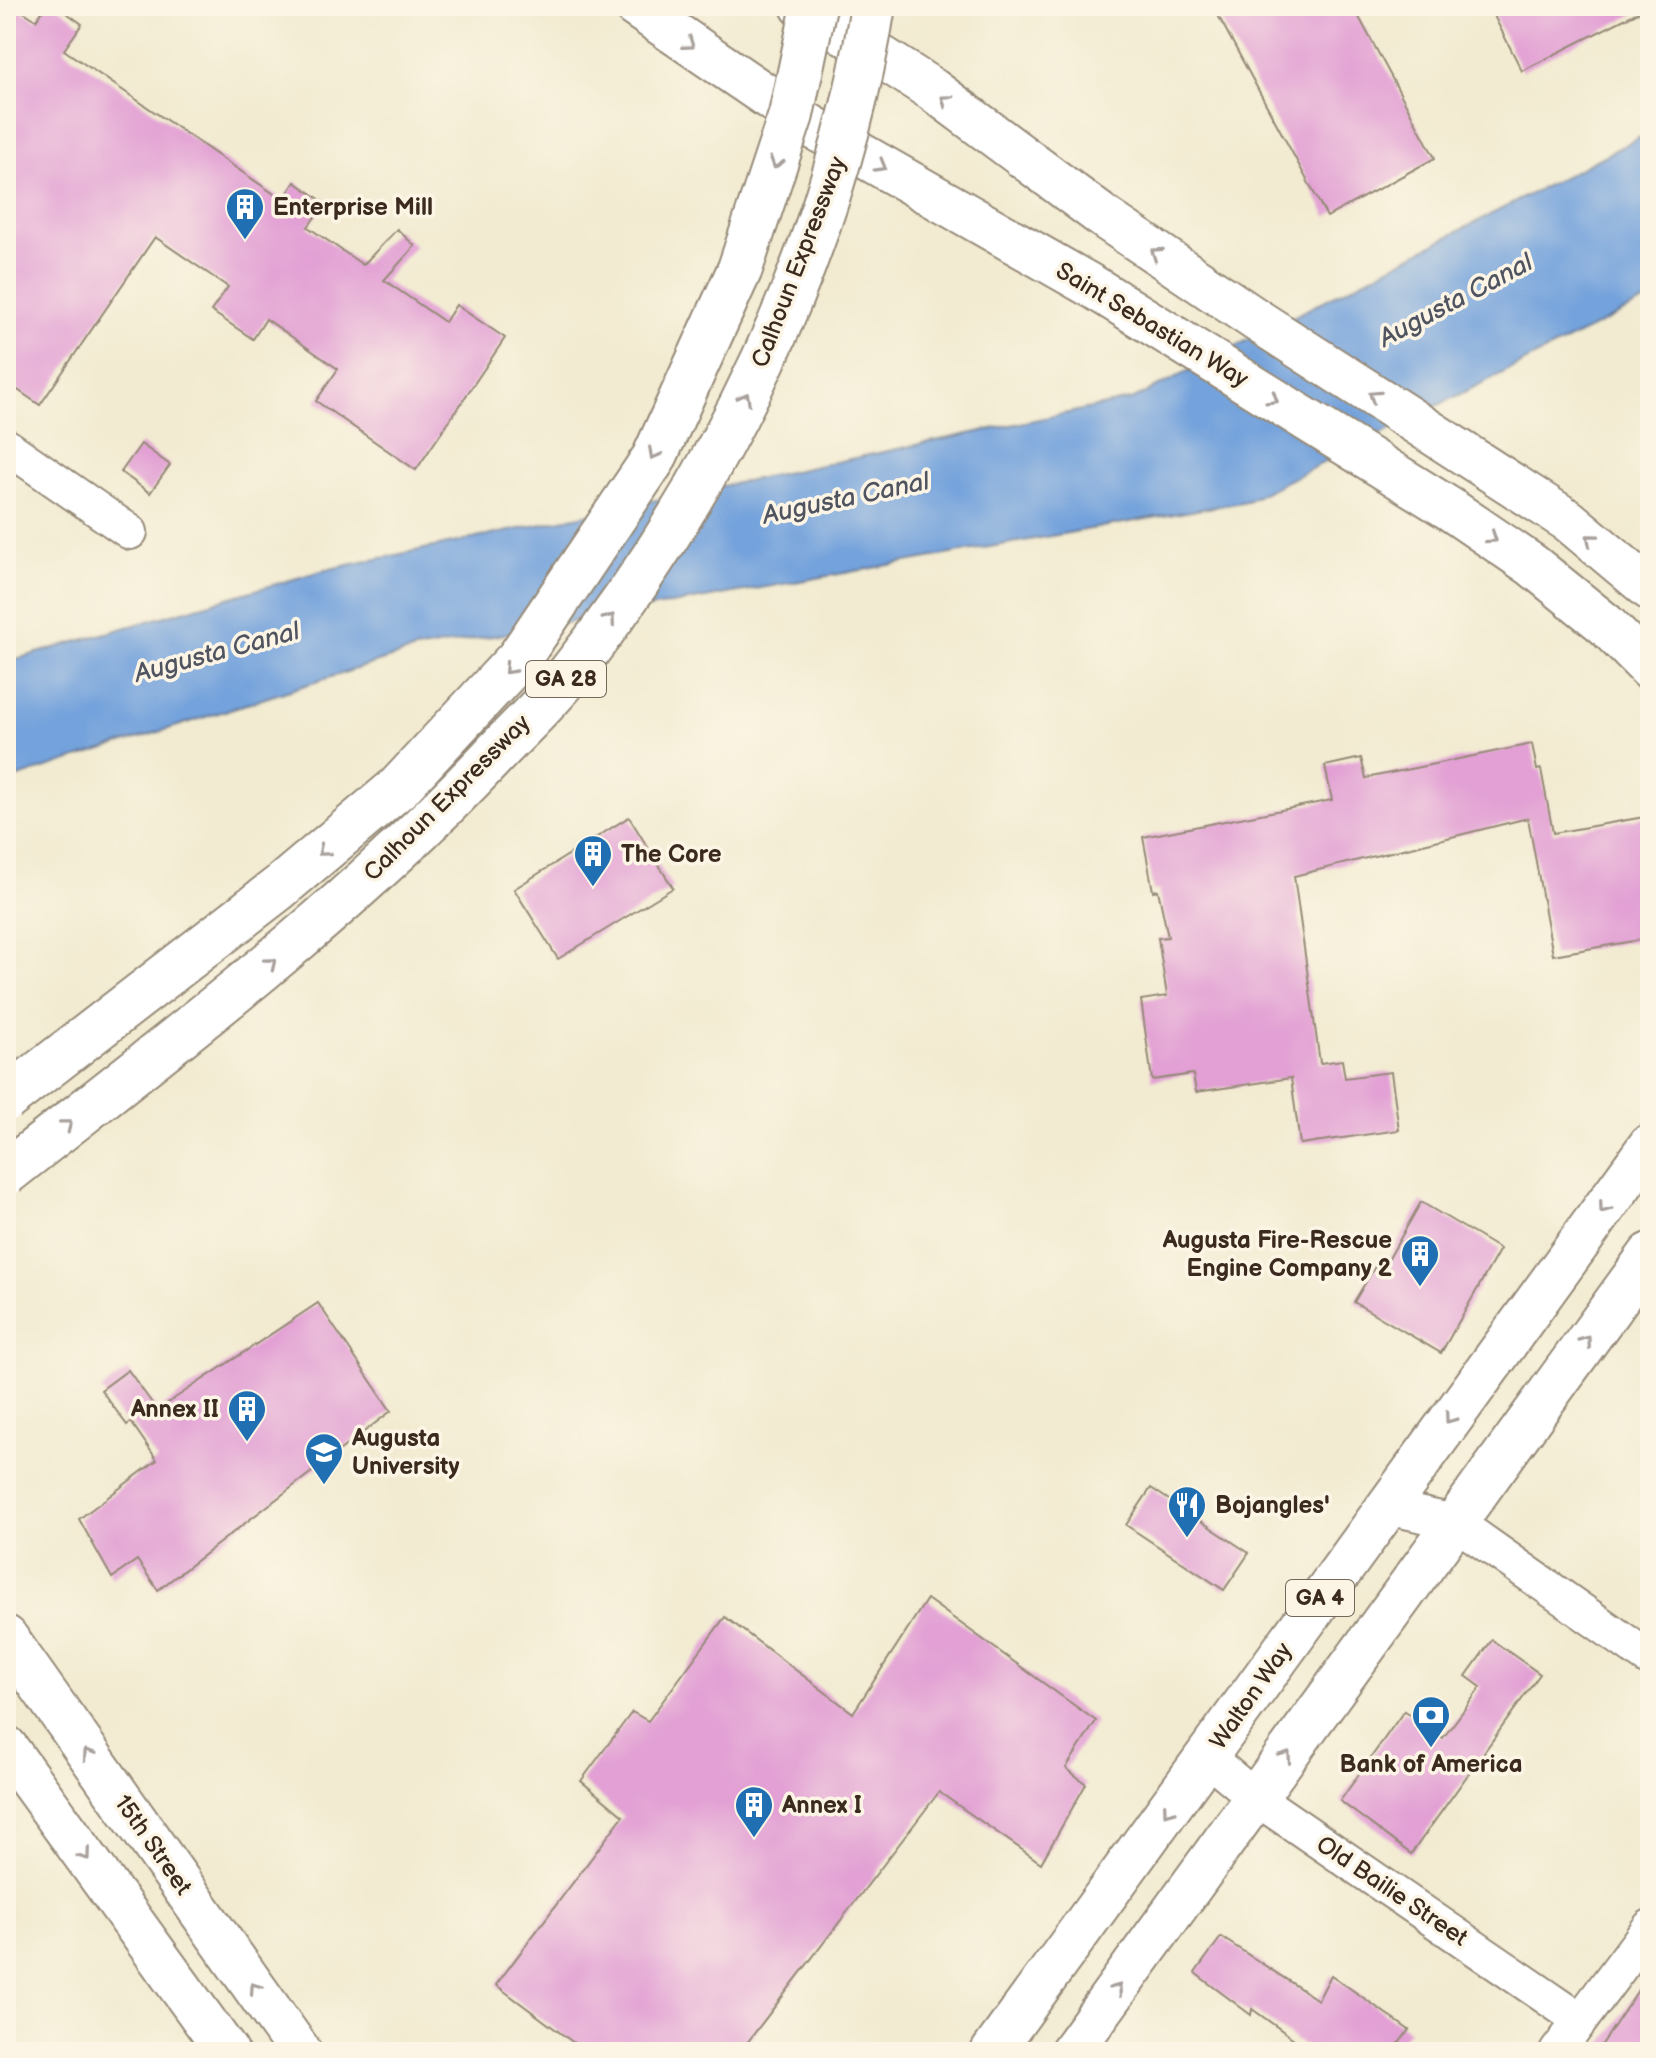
<svg xmlns="http://www.w3.org/2000/svg" width="1656" height="2058" font-family="'Balsamiq Sans',sans-serif">
<style>
.water{fill:#73a2dc;stroke:#57667d;stroke-width:2}
.building{fill:#e2a0d4}
.lines{fill:none;stroke-linecap:round;stroke-linejoin:round}
.minor-casing{stroke:#968a78;stroke-width:38}
.major-casing{stroke:#968a78;stroke-width:46}
.minor{stroke:#fff;stroke-width:34}
.major{stroke:#fff;stroke-width:42}
.highway-bridge-casing{stroke:#968a78;stroke-width:48;stroke-linecap:butt}
.highway-bridge{stroke:#fff;stroke-width:44}
.oneway{stroke:#a79f9a}
.labels{text-anchor:middle;dominant-baseline:central;stroke-width:7;stroke-linejoin:round;paint-order:stroke}
.shield{fill:#fcf5e5;stroke:#75675a;stroke-width:2}
.shield-label{font-size:22px;font-weight:bold;fill:#3b2a1e}
.poi-label{font-size:24px;font-weight:bold;fill:#3b2a1e;stroke:#fcf5e5;text-anchor:start}
.street-label{font-size:24px;fill:#3b2a1e;stroke:#fcf5e5}
.water-label{font-size:26px;font-style:italic;fill:#4f5460;stroke:#fcf5e5}
</style>
<rect width="100%" height="100%" fill="#fcf5e5"/>
<filter id="ink" filterUnits="userSpaceOnUse"><feTurbulence type="fractalNoise" baseFrequency=".0125" numOctaves="2"/><feDisplacementMap in="SourceGraphic" scale="16" xChannelSelector="R" yChannelSelector="G"/><feConvolveMatrix kernelMatrix="1 2 1 2 8 2 1 2 1" color-interpolation-filters="sRGB"/></filter>
<filter id="wash" filterUnits="userSpaceOnUse"><feTurbulence type="fractalNoise" baseFrequency=".006" numOctaves="4" result="noise"/><feDisplacementMap in="SourceGraphic" scale="32" xChannelSelector="R" yChannelSelector="G"/><feGaussianBlur stdDeviation="1.8" result="paint"/><feColorMatrix in="noise" values="0 0 0 0 0 0 0 0 0 0 0 0 0 0 0 0 0 1.4 0 .05"/><feComposite in="paint" operator="in"/></filter>
<g filter="url(#wash)">
<rect width="100%" height="100%" fill="#f2ebd1"/>
<path class="water" d="M 1650,132 L 1650,299 L 1247,501 L 415,650 L 6,781 L 6,662 L 325,570 L 1134,399 Z"/>
<g id="blocks">
<g class="building">
<path d="M 6,6 L 15,6 L 36,20 L 46,6 L 57,6 L 82,24 L 64,50 L 283,200 L 295,182 L 325,203 L 308,227 L 363,265 L 397,229 L 415,246 L 384,280 L 445,322 L 456,305 L 505,338 L 416,470 L 316,401 L 338,369 L 266,319 L 253,339 L 211,311 L 228,287 L 155,237 L 40,405 L 6,382 Z"/>
<path d="M 1213,6 L 1353,6 L 1435,158 L 1327,217 Z"/>
<path d="M 1489,6 L 1650,6 L 1522,71 Z"/>
<path d="M 141,444 L 170,465 L 150,493 L 121,472 Z"/>
<path d="M 1532,744 L 1537,770 L 1541,769 L 1553,833 L 1650,816 L 1650,926 L 1643,927 L 1645,939 L 1553,955 L 1528,818 L 1294,876 L 1320,1063 L 1342,1060 L 1345,1078 L 1391,1072 L 1399,1130 L 1300,1144 L 1291,1078 L 1196,1092 L 1193,1074 L 1152,1080 L 1141,1000 L 1167,996 L 1158,938 L 1168,937 L 1158,890 L 1153,891 L 1143,837 L 1332,800 L 1325,766 L 1361,758 L 1366,778 Z"/>
<path d="M 629,817 L 673,888 L 558,959 L 514,889 Z"/>
<path d="M 1421,1202 L 1500,1249 L 1441,1353 L 1354,1302 L 1376,1265 L 1383,1269 Z"/>
<path d="M 318,1303 L 391,1411 L 158,1590 L 137,1560 L 112,1578 L 79,1519 L 157,1460 L 131,1422 L 127,1425 L 101,1390 L 128,1370 L 157,1410 Z"/>
<path d="M 1151,1488 L 1249,1553 L 1224,1590 L 1126,1525 Z"/>
<path d="M 927,1599 L 1096,1721 L 1066,1768 L 1086,1784 L 1041,1863 L 939,1792 L 740,2052 L 586,2052 L 496,1985 L 623,1816 L 581,1781 L 632,1712 L 648,1721 L 725,1617 L 853,1713 Z"/>
<path d="M 1492,1640 L 1540,1674 L 1411,1854 L 1340,1801 L 1404,1711 L 1443,1738 L 1481,1687 L 1466,1676 Z"/>
<path d="M 1221,1937 L 1318,2000 L 1331,1975 L 1409,2030 L 1392,2052 L 1312,2052 L 1252,2009 L 1251,2015 L 1195,1973 Z"/>
<path d="M 1650,1972 L 1650,2052 L 1597,2052 Z"/>
</g>
</g>
</g>
<g filter="url(#ink)">
<use href="#blocks" fill-opacity="0" stroke="#968a78" stroke-width="2"/>
<g class="lines">
<defs>
<g id="minor">
<path d="M 6,446 L 130,532"/>
<path d="M 1386,1507 L 1455,1522 L 1650,1659"/>
<path d="M 1207,1757 L 1256,1798 L 1580,2020"/>
<path d="M 1557,2052 L 1650,1927"/>
</g>
<g id="major">
<path d="M 635,6 L 809,125 L 1095,288 L 1450,509 L 1532,565 L 1605,624 L 1650,669"/>
<path d="M 802,6 L 933,90 L 1105,218 L 1258,321 L 1569,521 L 1650,589"/>
<path d="M 6,1637 L 300,2052"/>
<path d="M 6,1747 L 227,2052"/>
<path d="M 992,2052 L 1650,1145"/>
<path d="M 1071,2052 L 1650,1254"/>
</g>
</defs>
<use href="#minor" class="minor-casing"/>
<use href="#major" class="major-casing"/>
<use href="#minor" class="minor"/>
<use href="#major" class="major"/>
<defs>
<g id="highway-bridge">
<path d="M 6,1099 L 279,888 L 399,787 L 519,658 L 654,458 L 740,269 L 791,115 L 814,6"/>
<path d="M 6,1173 C 173,1041 345,913 491,758 C 516,731 545,705 568,676 C 720,484 835,249 873,6"/>
</g>
</defs>
<use href="#highway-bridge" class="highway-bridge-casing"/>
<use href="#highway-bridge" class="highway-bridge"/>
</g>
<defs><path id="oneway-chevron" d="M-2-3.5L2.5 0L-2 3.5" fill="none" stroke-width="1.6" stroke-linecap="round" stroke-linejoin="round" transform="scale(2)"/></defs>
<g class="oneway">
<use href="#oneway-chevron" transform="translate(689 44) rotate(35)"/>
<use href="#oneway-chevron" transform="translate(946 100) rotate(-143)"/>
<use href="#oneway-chevron" transform="translate(776 163) rotate(108)"/>
<use href="#oneway-chevron" transform="translate(881 166) rotate(30)"/>
<use href="#oneway-chevron" transform="translate(1156 253) rotate(-146)"/>
<use href="#oneway-chevron" transform="translate(1374 396) rotate(-147)"/>
<use href="#oneway-chevron" transform="translate(745 398) rotate(-62)"/>
<use href="#oneway-chevron" transform="translate(1273 399) rotate(32)"/>
<use href="#oneway-chevron" transform="translate(654 454) rotate(118)"/>
<use href="#oneway-chevron" transform="translate(1492 538) rotate(34)"/>
<use href="#oneway-chevron" transform="translate(1591 539) rotate(-140)"/>
<use href="#oneway-chevron" transform="translate(610 619) rotate(-54)"/>
<use href="#oneway-chevron" transform="translate(509 669) rotate(133)"/>
<use href="#oneway-chevron" transform="translate(323 851) rotate(140)"/>
<use href="#oneway-chevron" transform="translate(271 963) rotate(-39)"/>
<use href="#oneway-chevron" transform="translate(67 1125) rotate(-38)"/>
<use href="#oneway-chevron" transform="translate(1604 1208) rotate(126)"/>
<use href="#oneway-chevron" transform="translate(1586 1341) rotate(-54)"/>
<use href="#oneway-chevron" transform="translate(1450 1418) rotate(126)"/>
<use href="#oneway-chevron" transform="translate(88 1754) rotate(-125)"/>
<use href="#oneway-chevron" transform="translate(1286 1756) rotate(-55)"/>
<use href="#oneway-chevron" transform="translate(1168 1811) rotate(126)"/>
<use href="#oneway-chevron" transform="translate(85 1855) rotate(54)"/>
<use href="#oneway-chevron" transform="translate(255 1988) rotate(-125)"/>
<use href="#oneway-chevron" transform="translate(1117 1989) rotate(-54)"/>
</g>
</g>
<defs>
<symbol id="building-pin" viewBox="-11 -11 22 30"><path d="M0 17L-7.5 6A9.5 9.5 0 1 1 7.5 6Z" fill="#1f6fb2" stroke="#fcf5e5"/><path d="M-4-6H4V6H1V3H-1V6H-4ZM-2.5-4.3h1.7v1.8h-1.7ZM.8-4.3h1.7v1.8H.8ZM-2.5-1h1.7V.8h-1.7ZM.8-1h1.7V.8H.8Z" fill="#fff"/></symbol>
<symbol id="university-pin" viewBox="-11 -11 22 30"><path d="M0 17L-7.5 6A9.5 9.5 0 1 1 7.5 6Z" fill="#1f6fb2" stroke="#fcf5e5"/><path d="M0-5L7-2L0 1L-7-2ZM-4 1L0 2.5L4 1V4Q0 6-4 4Z" fill="#fff"/></symbol>
<symbol id="restaurant-pin" viewBox="-11 -11 22 30"><path d="M0 17L-7.5 6A9.5 9.5 0 1 1 7.5 6Z" fill="#1f6fb2" stroke="#fcf5e5"/><path d="M-5-6h1v4h1v-4h1v4h1v-4h1v5L-1.5 .5V6h-2V.5L-5-1ZM5-6V6H3V1.5H1.5Q1.5-4 5-6Z" fill="#fff"/></symbol>
<symbol id="bank-pin" viewBox="-11 -11 22 30"><path d="M0 17L-7.5 6A9.5 9.5 0 1 1 7.5 6Z" fill="#1f6fb2" stroke="#fcf5e5"/><path d="M-6-4H6V4H-6ZM0-2.3a2.3 2.3 0 1 0 0 4.6a2.3 2.3 0 1 0 0-4.6Z" fill="#fff"/></symbol>
</defs>
<g fill-rule="evenodd">
<use href="#building-pin" x="223" y="185" width="44" height="60"/>
<use href="#building-pin" x="571" y="832" width="44" height="60"/>
<use href="#building-pin" x="1398" y="1232" width="44" height="60"/>
<use href="#building-pin" x="225" y="1387" width="44" height="60"/>
<use href="#university-pin" x="302" y="1430" width="44" height="60"/>
<use href="#restaurant-pin" x="1165" y="1483" width="44" height="60"/>
<use href="#bank-pin" x="1409" y="1693" width="44" height="60"/>
<use href="#building-pin" x="732" y="1783" width="44" height="60"/>
</g>
<g class="labels">
<g class="shield">
<rect x="526" y="661" width="80" height="36" rx="6"/>
<rect x="1286" y="1580" width="68" height="36" rx="6"/>
</g>
<g class="shield-label">
<text x="566" y="679">GA 28</text>
<text x="1320" y="1598">GA 4</text>
</g>
<g class="poi-label">
<text x="273" y="207">Enterprise Mill</text>
<text x="621" y="854">The Core</text>
<text x="1392" y="1240" text-anchor="end">Augusta Fire-Rescue<tspan x="1392" dy="28">Engine Company 2</tspan></text>
<text x="219" y="1409" text-anchor="end">Annex II</text>
<text x="352" y="1438">Augusta<tspan x="352" dy="28">University</tspan></text>
<text x="1215" y="1505">Bojangles'</text>
<text x="1431" y="1764" text-anchor="middle">Bank of America</text>
<text x="782" y="1805">Annex I</text>
</g>
<g class="street-label">
<text transform="translate(799 262) rotate(-69)">Calhoun Expressway</text>
<text transform="translate(1152 325) rotate(31)">Saint Sebastian Way</text>
<text transform="translate(447 798) rotate(-45)">Calhoun Expressway</text>
<text transform="translate(1251 1696) rotate(-55)">Walton Way</text>
<text transform="translate(153 1845) rotate(55)">15th Street</text>
<text transform="translate(1392 1891) rotate(34)">Old Bailie Street</text>
</g>
<g class="water-label">
<text transform="translate(1456 301) rotate(-28)">Augusta Canal</text>
<text transform="translate(846 499) rotate(-12)">Augusta Canal</text>
<text transform="translate(217 653) rotate(-15)">Augusta Canal</text>
</g>
</g>
<rect width="1656" height="2058" fill="none" stroke="#fcf5e5" stroke-width="32"/>
</svg>
